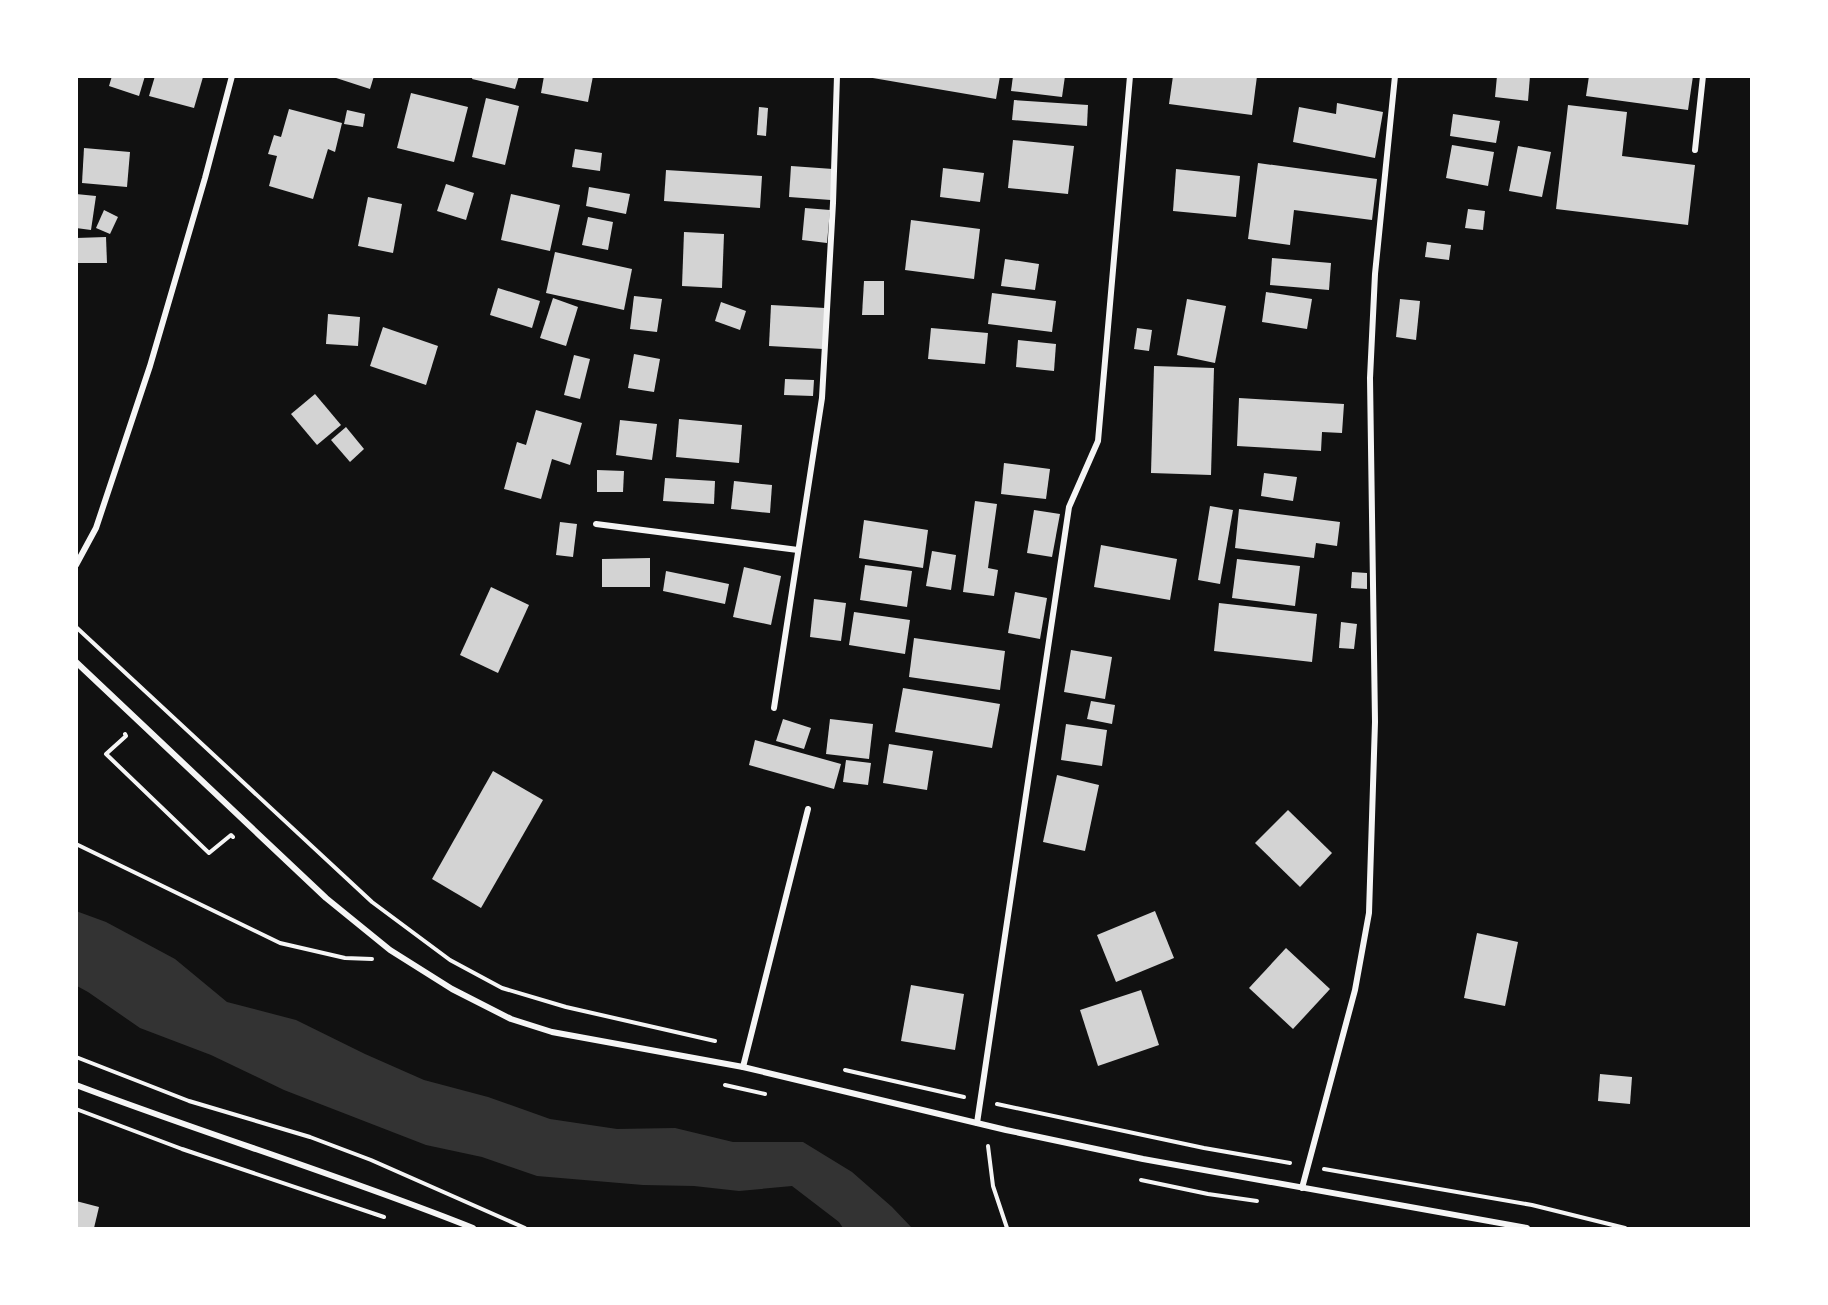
<svg xmlns="http://www.w3.org/2000/svg" width="1828" height="1305" font-family="Poppins,sans-serif">
<style>
.water{fill:#333}
.building{fill:#d3d3d3}
.lines{fill:none;stroke-linecap:round;stroke-linejoin:round}
.path{stroke:#f5f5f5;stroke-width:4}
.minor{stroke:#f5f5f5;stroke-width:6}
</style>
<rect width="100%" height="100%" fill="#111"/>
<path class="water" d="M 76,911 L 106,922 L 175,959 L 227,1002 L 296,1020 L 365,1054 L 424,1080 L 488,1097 L 550,1119 L 617,1129 L 675,1128 L 733,1142 L 803,1142 L 852,1172 L 892,1207 L 912,1228 L 843,1228 L 839,1222 L 792,1186 L 739,1191 L 694,1186 L 643,1185 L 537,1176 L 482,1157 L 426,1145 L 284,1090 L 211,1055 L 140,1028 L 88,992 L 77,986 Z"/>
<g class="building">
<path d="M 112,76 L 145,76 L 139,96 L 109,86 Z"/>
<path d="M 155,76 L 203,77 L 194,108 L 149,96 Z"/>
<path d="M 330,76 L 374,76 L 370,89 Z"/>
<path d="M 473,76 L 519,76 L 515,89 L 472,79 Z"/>
<path d="M 544,76 L 593,76 L 588,102 L 541,93 Z"/>
<path d="M 861,76 L 1000,76 L 996,99 Z"/>
<path d="M 1013,76 L 1065,76 L 1062,97 L 1011,91 Z"/>
<path d="M 1173,76 L 1257,76 L 1252,115 L 1169,104 Z"/>
<path d="M 1497,76 L 1530,76 L 1528,101 L 1495,97 Z"/>
<path d="M 1589,76 L 1693,76 L 1688,110 L 1586,96 Z"/>
<path d="M 411,93 L 468,107 L 454,162 L 397,148 Z"/>
<path d="M 486,98 L 519,106 L 505,165 L 472,157 Z"/>
<path d="M 1014,100 L 1088,105 L 1087,126 L 1012,120 Z"/>
<path d="M 1337,103 L 1383,112 L 1375,158 L 1293,142 L 1299,107 L 1336,114 Z"/>
<path d="M 1568,105 L 1627,112 L 1622,156 L 1695,165 L 1688,225 L 1556,209 Z"/>
<path d="M 759,107 L 768,108 L 766,136 L 757,135 Z"/>
<path d="M 289,109 L 342,123 L 335,152 L 328,149 L 313,199 L 269,186 L 277,156 L 268,154 L 274,135 L 281,137 Z"/>
<path d="M 347,110 L 365,114 L 363,127 L 344,124 Z"/>
<path d="M 1453,114 L 1500,121 L 1496,143 L 1450,136 Z"/>
<path d="M 1013,140 L 1074,146 L 1068,194 L 1008,188 Z"/>
<path d="M 1452,145 L 1494,152 L 1488,186 L 1446,178 Z"/>
<path d="M 1518,146 L 1551,152 L 1542,197 L 1509,191 Z"/>
<path d="M 84,148 L 130,152 L 127,187 L 82,183 Z"/>
<path d="M 575,149 L 602,153 L 600,171 L 572,167 Z"/>
<path d="M 1258,163 L 1377,179 L 1372,220 L 1294,210 L 1290,245 L 1248,239 Z"/>
<path d="M 791,166 L 833,169 L 831,200 L 789,197 Z"/>
<path d="M 943,168 L 984,173 L 980,202 L 940,197 Z"/>
<path d="M 1176,169 L 1240,176 L 1236,217 L 1173,211 Z"/>
<path d="M 666,170 L 762,176 L 760,208 L 664,201 Z"/>
<path d="M 446,184 L 474,193 L 466,220 L 437,211 Z"/>
<path d="M 589,187 L 630,194 L 626,214 L 586,206 Z"/>
<path d="M 76,194 L 96,196 L 91,230 L 76,228 Z"/>
<path d="M 511,194 L 560,205 L 550,251 L 501,240 Z"/>
<path d="M 368,197 L 402,204 L 393,253 L 358,246 Z"/>
<path d="M 805,208 L 830,210 L 827,243 L 802,240 Z"/>
<path d="M 1468,209 L 1485,211 L 1483,230 L 1465,228 Z"/>
<path d="M 104,210 L 118,217 L 110,234 L 96,228 Z"/>
<path d="M 588,217 L 613,222 L 608,250 L 582,245 Z"/>
<path d="M 911,220 L 980,229 L 974,279 L 905,270 Z"/>
<path d="M 684,232 L 724,234 L 722,288 L 682,286 Z"/>
<path d="M 106,237 L 107,263 L 76,263 L 76,238 Z"/>
<path d="M 1427,242 L 1451,245 L 1449,260 L 1425,257 Z"/>
<path d="M 555,252 L 632,269 L 624,310 L 546,293 Z"/>
<path d="M 1272,258 L 1331,263 L 1329,290 L 1270,285 Z"/>
<path d="M 1005,259 L 1039,264 L 1035,290 L 1001,286 Z"/>
<path d="M 864,281 L 884,281 L 884,315 L 862,315 Z"/>
<path d="M 498,288 L 540,301 L 532,328 L 490,315 Z"/>
<path d="M 1266,292 L 1312,299 L 1307,329 L 1262,322 Z"/>
<path d="M 992,293 L 1056,301 L 1052,332 L 988,324 Z"/>
<path d="M 634,296 L 662,299 L 657,332 L 630,329 Z"/>
<path d="M 553,298 L 578,307 L 566,346 L 540,338 Z"/>
<path d="M 1187,299 L 1226,306 L 1215,363 L 1177,355 Z"/>
<path d="M 1400,299 L 1420,301 L 1416,340 L 1396,337 Z"/>
<path d="M 721,302 L 746,311 L 740,330 L 715,321 Z"/>
<path d="M 771,305 L 825,308 L 823,349 L 769,346 Z"/>
<path d="M 328,314 L 360,317 L 358,346 L 326,344 Z"/>
<path d="M 383,327 L 438,346 L 426,385 L 370,366 Z"/>
<path d="M 931,328 L 988,333 L 985,364 L 928,359 Z"/>
<path d="M 1137,328 L 1152,330 L 1149,351 L 1134,349 Z"/>
<path d="M 1018,340 L 1056,344 L 1054,371 L 1016,367 Z"/>
<path d="M 634,354 L 660,359 L 654,392 L 628,388 Z"/>
<path d="M 574,355 L 590,359 L 580,399 L 564,395 Z"/>
<path d="M 1154,366 L 1214,368 L 1211,475 L 1151,473 Z"/>
<path d="M 785,379 L 814,380 L 813,396 L 784,395 Z"/>
<path d="M 315,394 L 341,425 L 317,445 L 291,414 Z"/>
<path d="M 1239,398 L 1344,404 L 1342,433 L 1322,432 L 1321,451 L 1237,446 Z"/>
<path d="M 536,410 L 582,423 L 570,465 L 552,459 L 541,499 L 504,489 L 517,442 L 526,445 Z"/>
<path d="M 679,419 L 742,425 L 739,463 L 676,457 Z"/>
<path d="M 620,420 L 657,424 L 652,460 L 616,455 Z"/>
<path d="M 346,427 L 364,449 L 350,462 L 331,440 Z"/>
<path d="M 1004,463 L 1050,469 L 1046,499 L 1001,494 Z"/>
<path d="M 597,470 L 624,471 L 623,492 L 597,492 Z"/>
<path d="M 1264,473 L 1297,477 L 1293,501 L 1261,496 Z"/>
<path d="M 665,478 L 715,481 L 714,504 L 663,501 Z"/>
<path d="M 734,481 L 772,485 L 770,513 L 731,509 Z"/>
<path d="M 975,501 L 997,504 L 988,568 L 998,570 L 994,596 L 963,592 Z"/>
<path d="M 1210,506 L 1233,510 L 1220,584 L 1198,580 Z"/>
<path d="M 1239,509 L 1340,522 L 1337,546 L 1316,543 L 1314,558 L 1235,548 Z"/>
<path d="M 1034,510 L 1060,514 L 1052,557 L 1027,553 Z"/>
<path d="M 864,520 L 928,530 L 923,568 L 859,558 Z"/>
<path d="M 560,522 L 577,524 L 573,557 L 556,555 Z"/>
<path d="M 1101,545 L 1177,559 L 1170,600 L 1094,587 Z"/>
<path d="M 932,551 L 956,555 L 951,590 L 926,586 Z"/>
<path d="M 650,558 L 650,587 L 602,587 L 602,559 Z"/>
<path d="M 1237,559 L 1300,566 L 1295,606 L 1232,598 Z"/>
<path d="M 865,565 L 912,571 L 907,607 L 860,600 Z"/>
<path d="M 744,567 L 781,576 L 771,625 L 733,617 Z"/>
<path d="M 666,571 L 729,584 L 725,604 L 663,591 Z"/>
<path d="M 1352,572 L 1367,573 L 1367,589 L 1351,588 Z"/>
<path d="M 491,587 L 529,605 L 498,673 L 460,655 Z"/>
<path d="M 1015,592 L 1047,598 L 1040,639 L 1008,633 Z"/>
<path d="M 814,599 L 846,603 L 841,641 L 810,637 Z"/>
<path d="M 1219,603 L 1317,614 L 1312,662 L 1214,651 Z"/>
<path d="M 854,612 L 910,620 L 905,654 L 849,645 Z"/>
<path d="M 1341,622 L 1357,624 L 1354,649 L 1339,648 Z"/>
<path d="M 914,638 L 1005,651 L 1000,690 L 909,677 Z"/>
<path d="M 1071,650 L 1112,657 L 1105,699 L 1064,692 Z"/>
<path d="M 903,688 L 1000,704 L 992,748 L 895,732 Z"/>
<path d="M 1091,701 L 1115,705 L 1112,724 L 1087,719 Z"/>
<path d="M 783,719 L 811,728 L 804,749 L 776,741 Z"/>
<path d="M 830,719 L 873,724 L 869,759 L 826,754 Z"/>
<path d="M 1066,724 L 1107,730 L 1102,766 L 1061,760 Z"/>
<path d="M 755,740 L 841,764 L 834,789 L 749,765 Z"/>
<path d="M 889,744 L 933,751 L 927,790 L 883,783 Z"/>
<path d="M 846,760 L 871,763 L 868,785 L 843,782 Z"/>
<path d="M 493,771 L 543,800 L 481,908 L 432,879 Z"/>
<path d="M 1057,775 L 1099,785 L 1085,851 L 1043,842 Z"/>
<path d="M 1288,810 L 1332,853 L 1300,887 L 1255,843 Z"/>
<path d="M 1155,911 L 1174,958 L 1116,982 L 1097,935 Z"/>
<path d="M 1477,933 L 1518,942 L 1505,1006 L 1464,998 Z"/>
<path d="M 1286,948 L 1330,989 L 1293,1029 L 1249,988 Z"/>
<path d="M 911,985 L 964,994 L 955,1050 L 901,1041 Z"/>
<path d="M 1141,990 L 1159,1045 L 1098,1066 L 1080,1010 Z"/>
<path d="M 1600,1074 L 1632,1077 L 1630,1104 L 1598,1101 Z"/>
<path d="M 76,1201 L 99,1207 L 94,1228 L 76,1228 Z"/>
</g>
<g class="lines">
<g class="path">
<path d="M 76,627 L 372,902 L 450,960 L 502,988 L 566,1007 L 715,1041"/>
<path d="M 125,734 L 126,736 L 106,754 L 209,853 L 231,835 L 233,837"/>
<path d="M 76,844 L 280,943 L 345,958 L 372,959"/>
<path d="M 76,1057 L 189,1101 L 310,1137 L 371,1160 L 525,1228"/>
<path d="M 845,1070 L 964,1097"/>
<path d="M 725,1085 L 765,1094"/>
<path d="M 997,1104 L 1204,1148 L 1290,1163"/>
<path d="M 76,1109 L 182,1149 L 384,1217"/>
<path d="M 988,1146 L 993,1186 L 1007,1228"/>
<path d="M 1324,1169 L 1532,1205 L 1625,1228"/>
<path d="M 1141,1180 L 1208,1194 L 1257,1201"/>
</g>
<g class="minor">
<path d="M 1695,150 L 1703,76"/>
<path d="M 596,524 L 798,550"/>
<path d="M 76,565 L 96,528 L 150,366 L 205,178 L 232,76"/>
<path d="M 76,662 L 326,898 L 390,950 L 452,989 L 511,1019 L 552,1032 L 743,1067 L 1006,1130 L 1143,1159 L 1527,1228"/>
<path d="M 774,708 L 822,398 L 833,203 L 837,76"/>
<path d="M 743,1067 L 808,809"/>
<path d="M 76,1085 C 208,1135 343,1176 473,1228"/>
<path d="M 977,1123 L 1069,507 L 1098,441 L 1130,76"/>
<path d="M 1302,1188 L 1355,990 L 1369,913 L 1375,722 L 1370,378 L 1375,274 L 1395,76"/>
</g>
</g>
<rect width="1828" height="1305" fill="none" stroke="#ffffff" stroke-width="156"/>
</svg>
